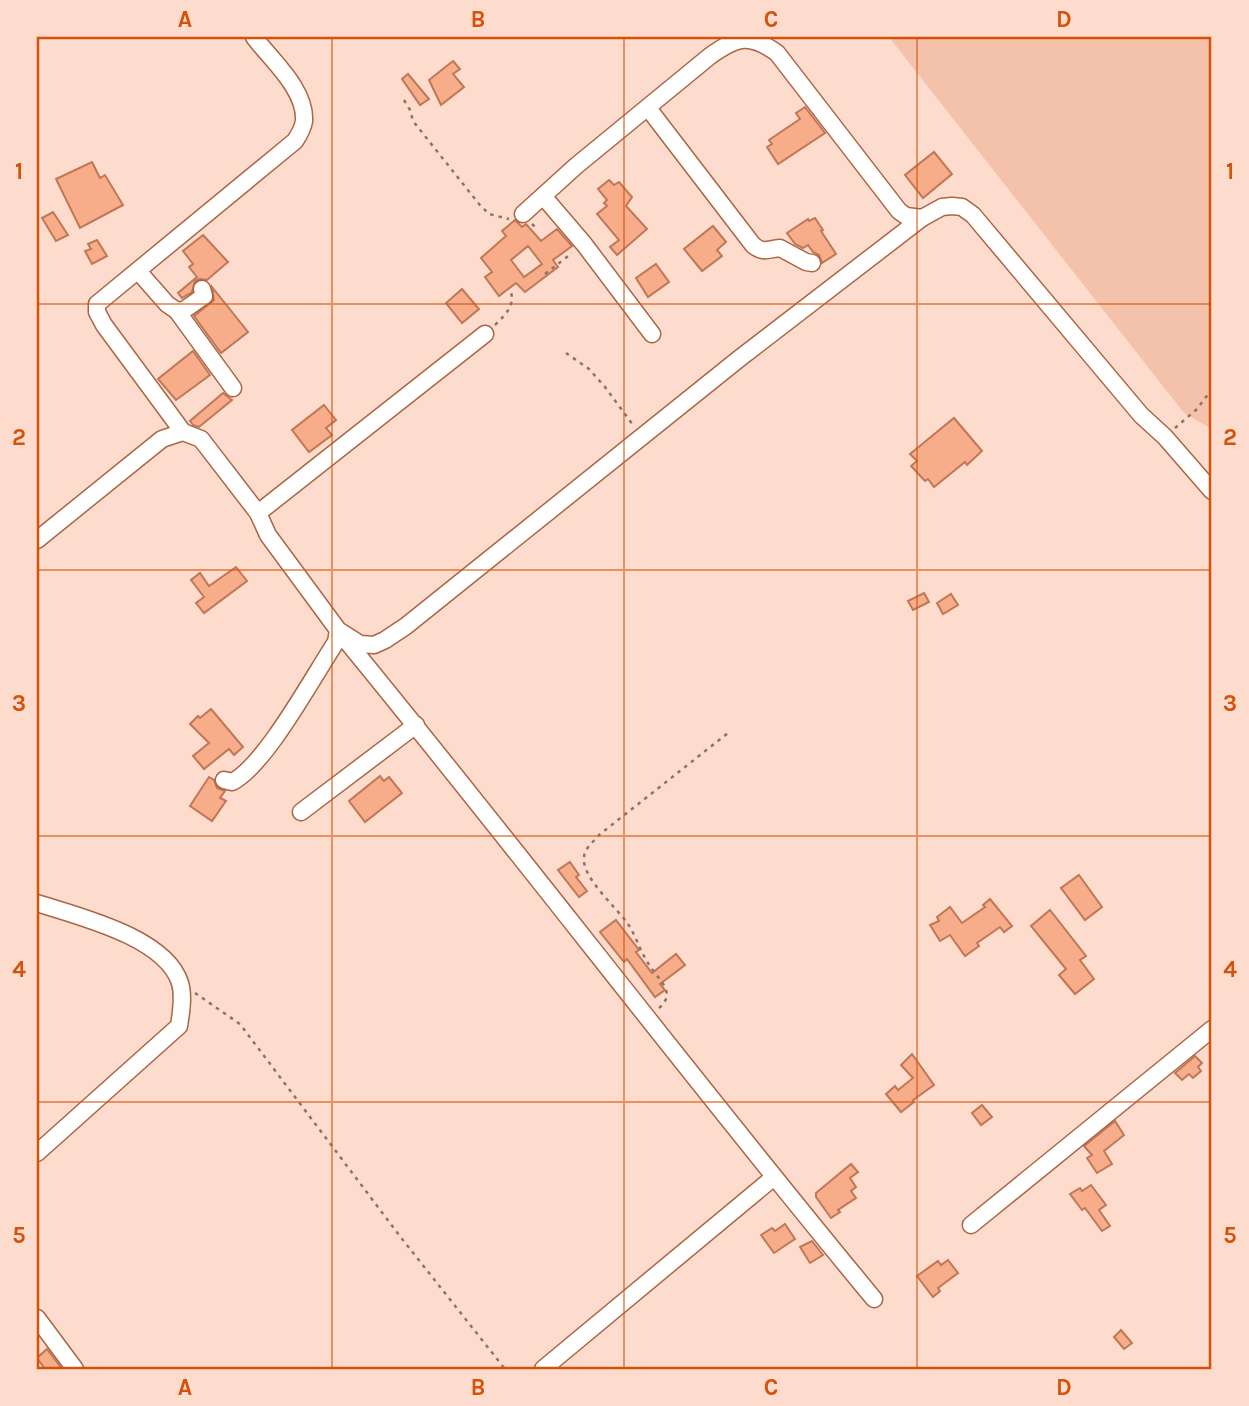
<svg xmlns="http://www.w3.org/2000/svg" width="1249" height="1406" font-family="Karla,sans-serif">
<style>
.green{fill:#f4c1ab}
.building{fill:#f8ad8a;stroke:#c07755;stroke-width:2;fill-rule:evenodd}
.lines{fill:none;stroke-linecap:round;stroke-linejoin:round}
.minor-casing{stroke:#ab6543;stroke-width:19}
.path{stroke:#907265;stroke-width:2.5;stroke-dasharray:3.5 5;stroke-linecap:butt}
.minor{stroke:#fff;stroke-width:16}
.grid{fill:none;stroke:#d5520b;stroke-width:2;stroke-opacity:0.55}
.neatline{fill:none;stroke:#d5520b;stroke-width:2.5}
.grid-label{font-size:23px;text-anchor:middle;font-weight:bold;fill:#d5520b}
</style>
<rect width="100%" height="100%" fill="#fddcce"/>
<path class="green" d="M 889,37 L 1212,37 L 1212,429 L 1184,413 Z"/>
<g class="building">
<path d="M 453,61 L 460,69 L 453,74 L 464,87 L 441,105 L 429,80 Z"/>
<path d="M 408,74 L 429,99 L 420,105 L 402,79 Z"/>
<path d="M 805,107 L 825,133 L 778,164 L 767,147 L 772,144 L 769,140 L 800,119 L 796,113 Z"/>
<path d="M 934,152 L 952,174 L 923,198 L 905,175 Z"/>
<path d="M 92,162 L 100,178 L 105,175 L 123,205 L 80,228 L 56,179 Z"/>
<path d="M 609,180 L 614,185 L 619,182 L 632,197 L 626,206 L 647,229 L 617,255 L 610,247 L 619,240 L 597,214 L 607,206 L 604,203 L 607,200 L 598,189 Z"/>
<path d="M 53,212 L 68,235 L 56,241 L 42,218 Z"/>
<path d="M 815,218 L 823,230 L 821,231 L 836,254 L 822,263 L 819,255 L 813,252 L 808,245 L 803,248 L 795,244 L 787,233 L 808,219 L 809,221 Z"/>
<path d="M 515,220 L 522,227 L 526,224 L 541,241 L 557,229 L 572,246 L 553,260 L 558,267 L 525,292 L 516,283 L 499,296 L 485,277 L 492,272 L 481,258 L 506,236 L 502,231 ZM 528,246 L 542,264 L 524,277 L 511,260 Z"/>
<path d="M 713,226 L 726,242 L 717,250 L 722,256 L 702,271 L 684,249 Z"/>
<path d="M 203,235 L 228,262 L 207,280 L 200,279 L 195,281 L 192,292 L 182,298 L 178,293 L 197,277 L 189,267 L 193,264 L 183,251 Z"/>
<path d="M 97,240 L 107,256 L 92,264 L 85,251 L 91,249 L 88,244 Z"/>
<path d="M 656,264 L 669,282 L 648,297 L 636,278 Z"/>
<path d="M 212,287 L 248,332 L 221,353 L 194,316 L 214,300 Z"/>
<path d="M 462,289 L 479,309 L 462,323 L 446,303 Z"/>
<path d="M 193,351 L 210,375 L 176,400 L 158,379 Z"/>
<path d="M 223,393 L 232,400 L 199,427 L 193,425 L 190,421 Z"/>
<path d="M 324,405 L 336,420 L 326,428 L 332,435 L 309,452 L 292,430 Z"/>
<path d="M 954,418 L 982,451 L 967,465 L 965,462 L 934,487 L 928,479 L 925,481 L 911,466 L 917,461 L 910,454 Z"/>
<path d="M 236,567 L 247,581 L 204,613 L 196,603 L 204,597 L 191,580 L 200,573 L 209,586 Z"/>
<path d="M 924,593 L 929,602 L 913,610 L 908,601 Z"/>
<path d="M 951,594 L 958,605 L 943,614 L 937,603 Z"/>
<path d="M 211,709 L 243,747 L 234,755 L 229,749 L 204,769 L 193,756 L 209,743 L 190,724 L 198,716 L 200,718 Z"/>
<path d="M 380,776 L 384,781 L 389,777 L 402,793 L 365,822 L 349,801 Z"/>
<path d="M 209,777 L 214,780 L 217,788 L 225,791 L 220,798 L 226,801 L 212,821 L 190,806 Z"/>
<path d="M 570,862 L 579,875 L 576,877 L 587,891 L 579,897 L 558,870 Z"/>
<path d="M 1079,875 L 1102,907 L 1085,920 L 1061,888 Z"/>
<path d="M 990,899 L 1012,926 L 1004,932 L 1000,927 L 977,943 L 979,946 L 965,956 L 950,935 L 940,941 L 930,925 L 939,921 L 937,917 L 950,907 L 962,923 L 985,907 L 983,905 Z"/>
<path d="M 1050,910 L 1086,956 L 1080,960 L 1094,979 L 1075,994 L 1059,975 L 1066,969 L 1031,926 Z"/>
<path d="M 616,920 L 639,950 L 636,952 L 652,973 L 676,954 L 685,965 L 660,984 L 665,990 L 655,997 L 627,959 L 624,962 L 600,932 Z"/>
<path d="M 912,1054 L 934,1085 L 913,1100 L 914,1102 L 901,1112 L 886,1094 L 895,1086 L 898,1090 L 913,1078 L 901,1065 Z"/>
<path d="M 1195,1056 L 1202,1063 L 1198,1067 L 1201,1071 L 1193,1078 L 1189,1074 L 1182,1080 L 1175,1073 Z"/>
<path d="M 982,1105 L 992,1117 L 981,1125 L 972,1113 Z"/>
<path d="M 1115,1121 L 1124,1135 L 1104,1151 L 1112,1164 L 1097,1173 L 1087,1158 L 1092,1155 L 1084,1146 Z"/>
<path d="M 851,1164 L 858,1172 L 850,1178 L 856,1187 L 851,1191 L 856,1198 L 838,1210 L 840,1212 L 831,1218 L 816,1197 L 816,1193 Z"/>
<path d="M 1091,1185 L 1106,1205 L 1099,1210 L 1110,1226 L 1102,1231 L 1085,1208 L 1082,1210 L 1070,1194 L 1080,1188 L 1082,1191 Z"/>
<path d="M 785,1224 L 795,1239 L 774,1253 L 761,1235 L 772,1228 L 775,1231 Z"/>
<path d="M 812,1241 L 823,1255 L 810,1263 L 800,1247 Z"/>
<path d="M 948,1260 L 958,1273 L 938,1288 L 940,1291 L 933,1297 L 917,1276 L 938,1261 L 941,1265 Z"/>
<path d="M 1121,1330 L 1132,1343 L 1124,1349 L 1114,1337 Z"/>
<path d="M 47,1349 L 62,1369 L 45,1369 L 37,1358 Z"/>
</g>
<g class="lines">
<defs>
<g id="minor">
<path d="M 648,108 L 753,245 C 764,254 768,249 780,248 L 806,262 L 812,263"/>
<path d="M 543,196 L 584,244 L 652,334"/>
<path d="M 523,214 L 576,166 L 710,56 C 737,37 749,33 777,53 L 899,211 L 906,216 L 922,218"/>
<path d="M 138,271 L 167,304 L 177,311 L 184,310 L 204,296 L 202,289"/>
<path d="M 177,311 L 233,388"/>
<path d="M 183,432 L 104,325 L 97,312 L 97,304 L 295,141 C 299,135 303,128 304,121 C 306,89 271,60 254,37"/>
<path d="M 258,513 L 485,334"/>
<path d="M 37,540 L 162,439 L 183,432 L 201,439 L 258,513 L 268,535 L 338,630 L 360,644 L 374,645 L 385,640 L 406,626 L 740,358 L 922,218 L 942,207 L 952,206 L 962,207 L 973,215 L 1141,415 L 1165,437 L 1212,491"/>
<path d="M 344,638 C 523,856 694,1082 874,1299"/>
<path d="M 224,780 L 232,782 C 265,766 314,675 336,642 L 338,630"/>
<path d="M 301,812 L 416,725"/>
<path d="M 37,903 C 77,916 166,937 180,983 C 184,996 181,1013 179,1026 L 37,1153"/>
<path d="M 971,1225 L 1212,1029"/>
<path d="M 37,1318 L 75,1369"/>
<path d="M 543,1369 L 774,1177"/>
</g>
</defs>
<use href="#minor" class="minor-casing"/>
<g class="path">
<path d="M 404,100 L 410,110 L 413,121 L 479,204 L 489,214 L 509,219"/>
<path d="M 532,224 L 538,230"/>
<path d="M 545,274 L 572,253"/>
<path d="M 495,325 C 506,314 516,305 510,289"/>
<path d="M 566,353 L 589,369 L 605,387 L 633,425"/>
<path d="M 1175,428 L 1197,409 L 1212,389"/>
<path d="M 195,993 L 240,1024 L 399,1235 L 505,1369"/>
<path d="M 659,1008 C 678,992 657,979 648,963 C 640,951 636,936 628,924 C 617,908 581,877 584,857 C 585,848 593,842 599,835 L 728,733"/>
</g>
<use href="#minor" class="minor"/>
</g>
<path class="grid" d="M 332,37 L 332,1369M 624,37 L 624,1369M 917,37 L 917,1369M 37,304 L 1212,304M 37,570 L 1212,570M 37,836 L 1212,836M 37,1102 L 1212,1102"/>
<rect width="1249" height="1406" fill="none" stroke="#fddcce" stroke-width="77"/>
<rect x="38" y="38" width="1172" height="1330" class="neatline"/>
<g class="grid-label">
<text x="185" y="27">A</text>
<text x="478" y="27">B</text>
<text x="771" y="27">C</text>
<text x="1064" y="27">D</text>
<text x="19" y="179">1</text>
<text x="1230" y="179">1</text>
<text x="19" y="445">2</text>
<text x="1230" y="445">2</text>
<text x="19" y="711">3</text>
<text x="1230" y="711">3</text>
<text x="19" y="977">4</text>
<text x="1230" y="977">4</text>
<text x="19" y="1243">5</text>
<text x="1230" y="1243">5</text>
<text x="185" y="1395">A</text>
<text x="478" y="1395">B</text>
<text x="771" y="1395">C</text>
<text x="1064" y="1395">D</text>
</g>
</svg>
